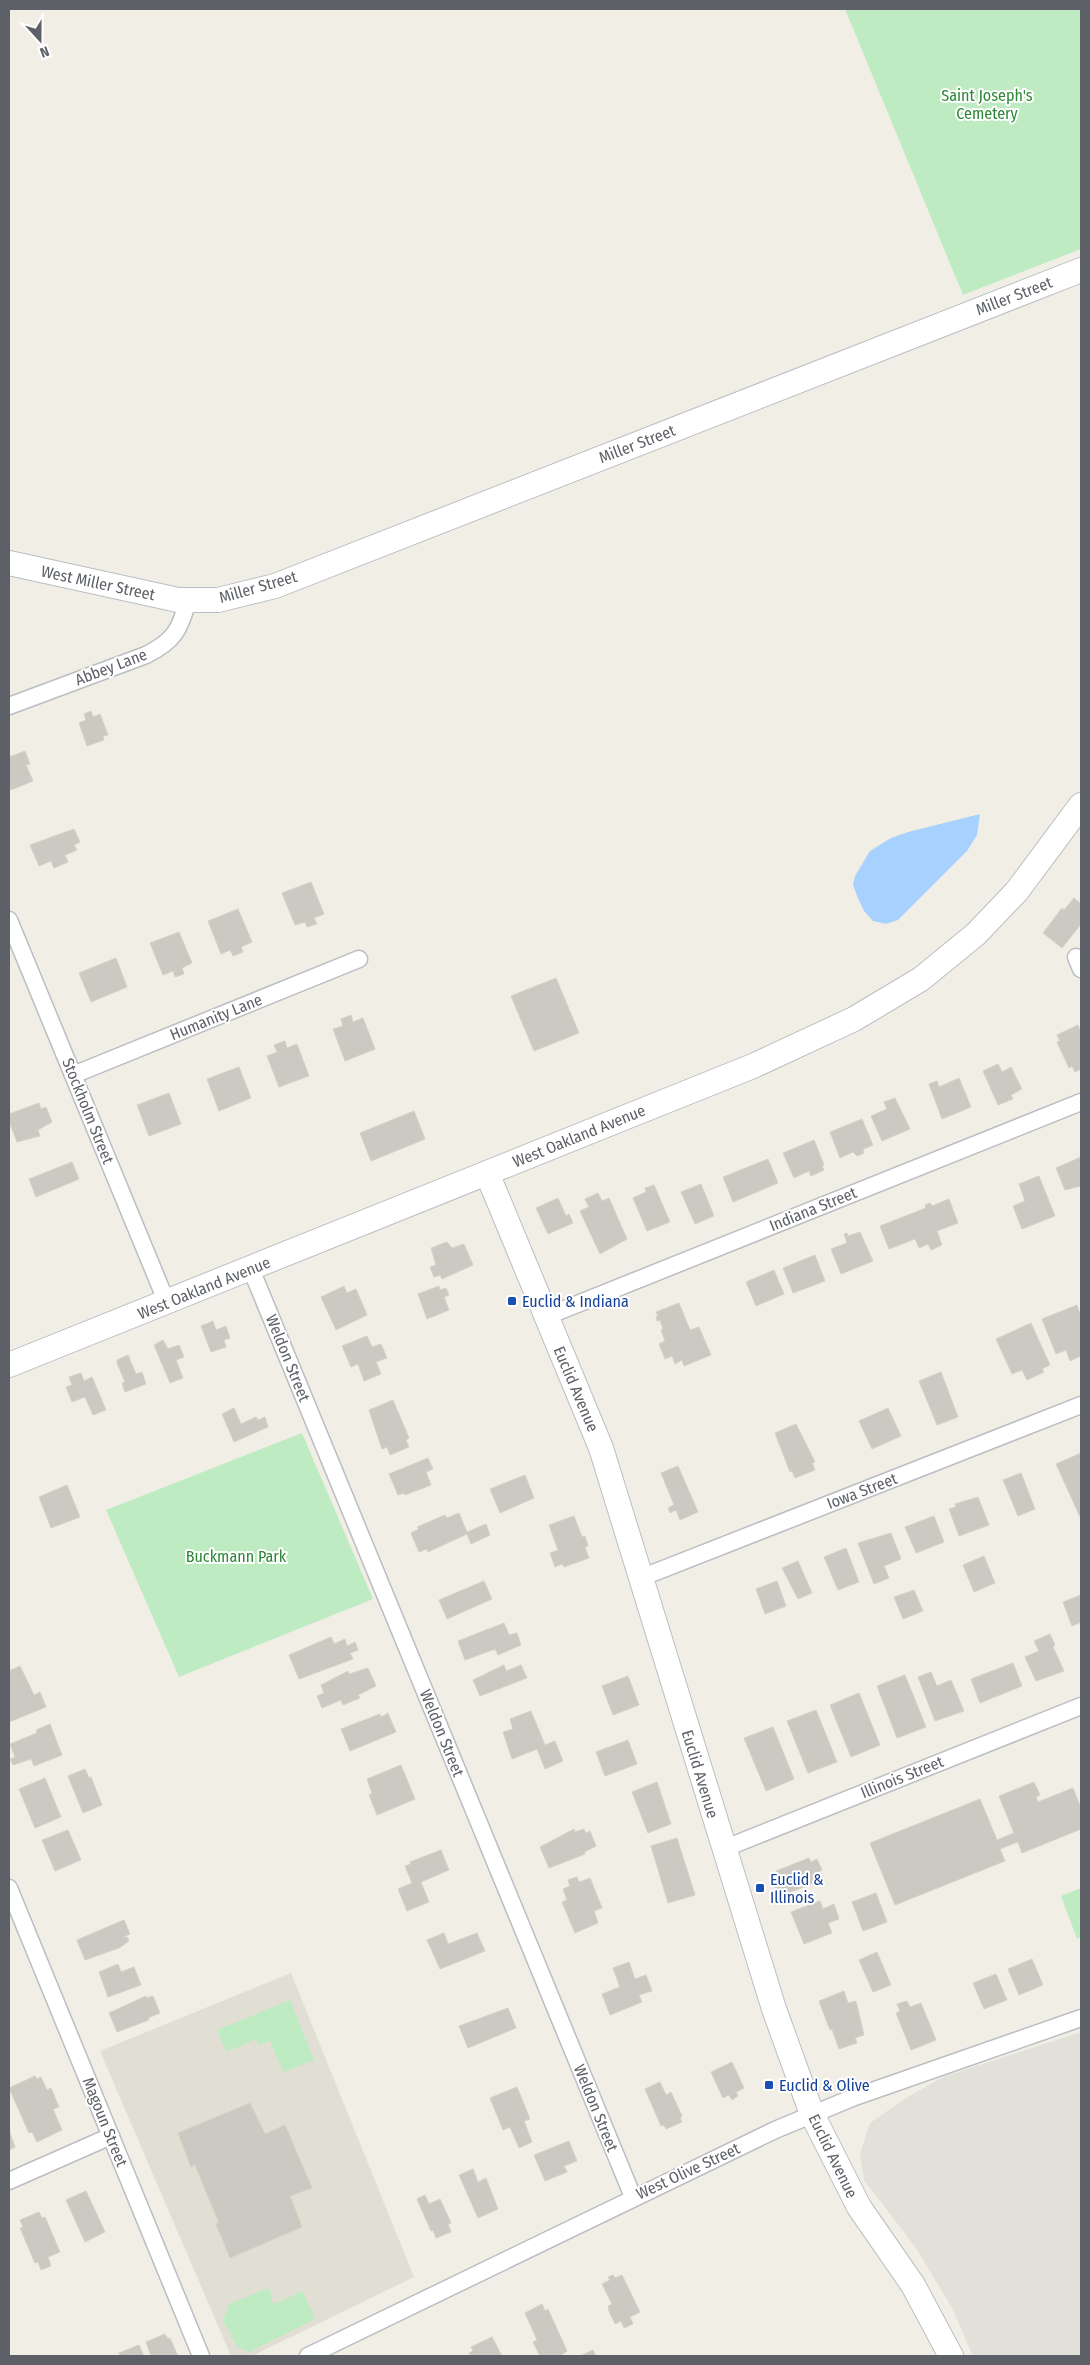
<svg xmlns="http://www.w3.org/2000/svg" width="1090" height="2365" font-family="'Fira Sans Condensed',sans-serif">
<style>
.industrial{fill:#e1e0d9}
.education{fill:#e1ded4}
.green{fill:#bfebc2}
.water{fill:#a7d2ff}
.building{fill:#ccc9c2;stroke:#d6d2c3}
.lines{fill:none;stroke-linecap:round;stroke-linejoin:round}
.street-casing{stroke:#babdc2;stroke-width:19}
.secondary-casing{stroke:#babec4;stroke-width:26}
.street{stroke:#fff;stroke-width:16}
.secondary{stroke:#fff;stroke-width:24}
.transit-dot{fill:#1a4fb4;stroke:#fff;stroke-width:2}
.labels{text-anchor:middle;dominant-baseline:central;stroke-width:4;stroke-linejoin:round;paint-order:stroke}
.park-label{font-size:16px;fill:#2c8737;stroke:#fff}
.street-label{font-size:16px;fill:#5d6167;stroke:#fff}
.transit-label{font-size:16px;fill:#164399;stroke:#fff;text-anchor:start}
</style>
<rect width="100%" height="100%" fill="#f1efe5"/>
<path class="industrial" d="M 1081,2032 L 1081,2356 L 973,2356 L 952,2308 L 916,2248 L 864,2180 L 860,2154 L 870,2123 L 906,2098 L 943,2077 Z"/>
<path class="education" d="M 291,1973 L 414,2277 L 252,2356 L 231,2356 L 100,2051 Z"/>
<g class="green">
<path d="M 845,9 L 1081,9 L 1081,249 L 963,295 Z"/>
<path d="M 302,1433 L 373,1599 L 179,1677 L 106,1510 Z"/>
<path d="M 1081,1888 L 1081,1937 L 1077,1939 L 1061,1896 Z"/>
<path d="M 290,2000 L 314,2060 L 283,2072 L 270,2041 L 258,2045 L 256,2039 L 226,2052 L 217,2030 Z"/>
<path d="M 268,2288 L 272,2295 L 271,2302 L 275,2304 L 303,2291 L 315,2319 L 249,2352 L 238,2347 L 223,2321 L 229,2304 Z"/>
</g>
<path class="water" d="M 980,814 L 977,835 L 967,851 L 898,920 L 886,924 L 873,921 L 864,911 L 857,896 L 853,884 L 855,876 L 870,851 L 891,838 L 908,832 Z"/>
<g class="building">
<path d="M 91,711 L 93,717 L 100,714 L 108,735 L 103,736 L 104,740 L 87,746 L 79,723 L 86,720 L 84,714 Z"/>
<path d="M 25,751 L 30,764 L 26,765 L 33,781 L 11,790 L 9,785 L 9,757 Z"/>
<path d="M 74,829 L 80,842 L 74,845 L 77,850 L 65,855 L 68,862 L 54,868 L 51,861 L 39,866 L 30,845 Z"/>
<path d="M 311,882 L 324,914 L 314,918 L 317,924 L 307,927 L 305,922 L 295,925 L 282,893 Z"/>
<path d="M 1074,898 L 1081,904 L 1081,924 L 1062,948 L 1043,933 L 1062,908 L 1064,910 Z"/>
<path d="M 238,909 L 252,942 L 241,947 L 243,952 L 233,956 L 230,950 L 221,954 L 208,921 Z"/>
<path d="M 179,932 L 192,963 L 182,968 L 184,974 L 175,977 L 173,971 L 163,975 L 150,943 Z"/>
<path d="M 116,958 L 127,987 L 91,1002 L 79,973 Z"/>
<path d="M 556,978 L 579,1033 L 534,1051 L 511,996 Z"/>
<path d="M 351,1015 L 353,1022 L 363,1018 L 375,1049 L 345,1061 L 333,1029 L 343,1026 L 341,1019 Z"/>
<path d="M 1078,1025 L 1081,1033 L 1081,1069 L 1075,1072 L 1072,1066 L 1069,1068 L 1057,1042 L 1060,1041 L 1057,1035 Z"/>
<path d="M 285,1041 L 287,1048 L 297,1044 L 309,1076 L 279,1087 L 267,1056 L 277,1052 L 274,1045 Z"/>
<path d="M 998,1064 L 1002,1072 L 1011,1067 L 1022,1089 L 1011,1095 L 1013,1099 L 998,1105 L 983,1071 Z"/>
<path d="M 239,1067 L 251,1098 L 219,1111 L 207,1079 Z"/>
<path d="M 959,1078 L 971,1107 L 942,1119 L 929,1084 L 937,1081 L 939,1087 Z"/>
<path d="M 169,1093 L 181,1124 L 149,1136 L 137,1105 Z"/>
<path d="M 895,1098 L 910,1129 L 882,1141 L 871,1116 L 887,1109 L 884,1102 Z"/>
<path d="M 39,1103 L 41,1109 L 46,1107 L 52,1122 L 38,1130 L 40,1136 L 17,1142 L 9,1121 L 9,1114 Z"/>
<path d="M 414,1111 L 425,1139 L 371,1161 L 360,1133 Z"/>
<path d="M 862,1119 L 873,1145 L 863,1149 L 864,1153 L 857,1156 L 853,1152 L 840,1158 L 830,1132 Z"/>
<path d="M 814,1140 L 824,1165 L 822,1166 L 824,1170 L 811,1176 L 809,1171 L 794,1178 L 783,1153 Z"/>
<path d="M 1081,1157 L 1081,1186 L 1065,1190 L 1056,1168 Z"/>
<path d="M 768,1159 L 778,1183 L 733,1202 L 723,1177 Z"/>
<path d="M 72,1162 L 79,1179 L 36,1197 L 29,1179 Z"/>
<path d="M 1039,1176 L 1055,1216 L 1022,1229 L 1013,1206 L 1025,1201 L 1019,1184 Z"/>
<path d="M 701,1184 L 714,1216 L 695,1224 L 681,1192 Z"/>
<path d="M 654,1185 L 670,1222 L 647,1231 L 633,1198 L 646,1192 L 645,1188 Z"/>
<path d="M 598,1193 L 602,1201 L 609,1198 L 627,1239 L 600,1254 L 580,1211 L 589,1207 L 585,1199 Z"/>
<path d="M 558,1198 L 566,1216 L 569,1214 L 573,1223 L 548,1234 L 536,1208 Z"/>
<path d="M 949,1199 L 958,1223 L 937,1231 L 942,1245 L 931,1250 L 928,1244 L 919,1248 L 915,1239 L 889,1249 L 880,1226 L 926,1208 L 925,1205 L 930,1203 L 932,1206 Z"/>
<path d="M 860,1232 L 873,1261 L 841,1274 L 831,1249 L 847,1243 L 844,1234 L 847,1233 L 848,1236 Z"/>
<path d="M 447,1242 L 452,1248 L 464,1244 L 473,1265 L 442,1279 L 440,1275 L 434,1277 L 430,1267 L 436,1265 L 431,1248 Z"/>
<path d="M 815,1255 L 825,1281 L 793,1293 L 783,1268 Z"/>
<path d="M 774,1270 L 784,1294 L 756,1306 L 746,1282 Z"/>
<path d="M 344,1286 L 347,1293 L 356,1289 L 367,1315 L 336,1330 L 321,1297 Z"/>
<path d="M 439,1286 L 440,1290 L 446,1288 L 449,1295 L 444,1297 L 449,1310 L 427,1319 L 418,1294 Z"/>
<path d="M 679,1303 L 690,1330 L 699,1327 L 711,1355 L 684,1366 L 682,1360 L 675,1364 L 672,1356 L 665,1359 L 659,1344 L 665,1341 L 661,1330 L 663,1329 L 660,1320 L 657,1321 L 656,1317 L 658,1316 L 656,1312 Z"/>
<path d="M 1077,1305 L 1081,1317 L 1081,1356 L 1070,1361 L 1066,1350 L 1056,1354 L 1042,1319 Z"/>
<path d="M 213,1321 L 216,1330 L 226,1326 L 230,1338 L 224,1340 L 226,1347 L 211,1352 L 201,1326 Z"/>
<path d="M 1031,1323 L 1050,1365 L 1042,1369 L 1044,1372 L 1027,1380 L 1022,1370 L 1012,1374 L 996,1339 Z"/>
<path d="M 367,1336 L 372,1347 L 381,1344 L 387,1358 L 376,1362 L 381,1374 L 364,1381 L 358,1364 L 351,1367 L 342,1346 Z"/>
<path d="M 163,1340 L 168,1349 L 179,1345 L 184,1357 L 176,1360 L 183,1378 L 170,1383 L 154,1345 Z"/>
<path d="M 128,1355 L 136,1374 L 142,1372 L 146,1384 L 125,1392 L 122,1383 L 125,1382 L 117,1363 L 117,1360 Z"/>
<path d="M 941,1372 L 958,1417 L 937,1425 L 919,1381 Z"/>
<path d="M 81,1373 L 84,1381 L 92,1377 L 106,1410 L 93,1415 L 85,1397 L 72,1402 L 66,1387 L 72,1385 L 69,1377 Z"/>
<path d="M 393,1400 L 409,1438 L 406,1440 L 409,1447 L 390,1455 L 387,1447 L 382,1449 L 369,1410 Z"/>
<path d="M 234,1408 L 241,1424 L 256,1417 L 258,1420 L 265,1417 L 268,1427 L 234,1442 L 222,1414 Z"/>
<path d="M 888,1408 L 901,1436 L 872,1449 L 859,1421 Z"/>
<path d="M 796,1424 L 815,1462 L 812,1463 L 815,1470 L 795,1478 L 792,1471 L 790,1472 L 775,1433 Z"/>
<path d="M 1081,1453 L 1081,1519 L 1056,1464 Z"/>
<path d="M 428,1458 L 433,1469 L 426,1472 L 431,1485 L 405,1495 L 404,1493 L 398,1495 L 389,1474 Z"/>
<path d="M 678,1466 L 698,1512 L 680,1520 L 676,1510 L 670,1513 L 668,1508 L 674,1505 L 661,1473 Z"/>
<path d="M 1021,1473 L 1035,1509 L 1018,1516 L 1003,1480 Z"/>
<path d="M 525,1475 L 534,1498 L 500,1513 L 490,1489 Z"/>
<path d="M 67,1485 L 80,1517 L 51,1528 L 39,1497 Z"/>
<path d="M 978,1497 L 989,1525 L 959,1536 L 949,1509 L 956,1507 L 955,1504 Z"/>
<path d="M 459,1513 L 467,1532 L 486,1524 L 490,1535 L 471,1544 L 467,1534 L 428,1552 L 427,1549 L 419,1552 L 411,1533 L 419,1529 L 417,1527 L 445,1515 L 447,1518 Z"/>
<path d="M 574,1516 L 582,1537 L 585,1536 L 588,1546 L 585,1547 L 589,1558 L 564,1567 L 562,1564 L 555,1567 L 550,1553 L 558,1550 L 549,1525 Z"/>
<path d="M 934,1516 L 944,1542 L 916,1553 L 905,1527 Z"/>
<path d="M 891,1533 L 901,1559 L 884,1566 L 889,1578 L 874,1584 L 858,1543 Z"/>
<path d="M 846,1548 L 859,1582 L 838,1590 L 824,1557 Z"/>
<path d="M 984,1556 L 995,1583 L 974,1592 L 963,1565 Z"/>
<path d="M 798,1561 L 812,1593 L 798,1599 L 782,1568 Z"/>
<path d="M 484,1581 L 492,1599 L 447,1619 L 439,1600 Z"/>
<path d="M 777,1581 L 786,1606 L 765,1614 L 756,1589 Z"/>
<path d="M 914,1590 L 923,1611 L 903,1619 L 894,1597 Z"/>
<path d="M 1081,1595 L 1081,1622 L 1072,1626 L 1063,1602 Z"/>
<path d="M 504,1623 L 509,1635 L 517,1633 L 521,1645 L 498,1655 L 495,1649 L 465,1660 L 458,1641 Z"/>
<path d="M 1050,1634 L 1055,1645 L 1053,1647 L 1064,1671 L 1036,1681 L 1025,1657 L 1039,1651 L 1034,1641 Z"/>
<path d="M 331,1637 L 334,1644 L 345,1639 L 347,1646 L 355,1642 L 358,1650 L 350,1653 L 353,1659 L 299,1679 L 289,1655 Z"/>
<path d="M 1013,1663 L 1022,1686 L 980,1703 L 971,1679 Z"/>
<path d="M 504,1665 L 506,1671 L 521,1665 L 527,1678 L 480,1696 L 473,1680 Z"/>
<path d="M 20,1666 L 34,1695 L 40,1692 L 46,1707 L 9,1722 L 9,1671 Z"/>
<path d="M 368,1668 L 376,1686 L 358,1695 L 360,1698 L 343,1705 L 341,1700 L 322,1708 L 317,1696 L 324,1693 L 321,1685 L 348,1671 L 349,1674 Z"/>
<path d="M 931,1672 L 937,1686 L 951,1680 L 964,1711 L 935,1721 L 918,1677 Z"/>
<path d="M 905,1675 L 926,1727 L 897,1738 L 877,1686 Z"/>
<path d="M 628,1676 L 639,1705 L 613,1715 L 602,1686 Z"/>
<path d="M 859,1693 L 880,1745 L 851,1757 L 830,1705 Z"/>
<path d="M 816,1710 L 837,1762 L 808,1773 L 787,1721 Z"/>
<path d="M 531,1711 L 545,1745 L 555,1741 L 563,1761 L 545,1769 L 537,1749 L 512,1759 L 503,1732 L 513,1729 L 510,1719 Z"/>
<path d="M 388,1713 L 396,1732 L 350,1751 L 341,1729 L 380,1714 L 381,1717 Z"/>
<path d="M 50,1724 L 62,1755 L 34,1766 L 31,1759 L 13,1765 L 10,1759 L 15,1757 L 10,1744 L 37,1733 L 36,1730 Z"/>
<path d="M 773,1727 L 794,1779 L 766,1791 L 744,1738 Z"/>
<path d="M 628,1740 L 637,1764 L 605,1776 L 596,1752 Z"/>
<path d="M 401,1765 L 415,1799 L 377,1815 L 369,1795 L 372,1793 L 367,1779 Z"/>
<path d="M 85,1769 L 89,1778 L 91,1777 L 102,1805 L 83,1813 L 68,1776 Z"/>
<path d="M 45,1778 L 61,1817 L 35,1828 L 19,1789 Z"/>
<path d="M 657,1782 L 671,1824 L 648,1833 L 632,1792 Z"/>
<path d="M 1034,1782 L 1040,1795 L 1036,1797 L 1038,1802 L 1073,1788 L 1081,1808 L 1081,1829 L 1022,1853 L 1018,1842 L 1000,1849 L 1005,1861 L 895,1905 L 870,1843 L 980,1799 L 997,1840 L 1014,1833 L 999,1796 Z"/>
<path d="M 574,1829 L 575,1832 L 584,1829 L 586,1833 L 590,1831 L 596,1846 L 584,1852 L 585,1854 L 549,1868 L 540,1847 Z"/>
<path d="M 68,1830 L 81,1860 L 55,1871 L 42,1840 Z"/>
<path d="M 677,1838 L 695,1895 L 668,1903 L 651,1846 Z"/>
<path d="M 441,1850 L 449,1870 L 421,1882 L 429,1902 L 407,1911 L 398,1889 L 412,1883 L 405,1866 L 411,1864 L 410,1862 Z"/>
<path d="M 809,1858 L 811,1862 L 817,1859 L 822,1870 L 815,1873 L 818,1881 L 779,1897 L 772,1880 L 778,1877 L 776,1871 Z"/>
<path d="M 577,1877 L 579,1882 L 590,1878 L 602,1908 L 594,1911 L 598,1923 L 575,1933 L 562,1902 L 567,1900 L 563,1889 L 570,1886 L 568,1880 Z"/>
<path d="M 876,1893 L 887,1922 L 863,1931 L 852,1902 Z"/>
<path d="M 820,1901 L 823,1909 L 834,1904 L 839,1919 L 828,1923 L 832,1933 L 804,1944 L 791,1912 Z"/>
<path d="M 124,1920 L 130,1934 L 123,1937 L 127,1937 L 129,1941 L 119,1948 L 85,1960 L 77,1940 Z"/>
<path d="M 444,1933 L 448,1944 L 477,1933 L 485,1951 L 440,1969 L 427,1940 Z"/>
<path d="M 877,1952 L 891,1985 L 873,1992 L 859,1960 Z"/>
<path d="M 1032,1959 L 1043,1985 L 1019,1995 L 1008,1969 Z"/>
<path d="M 629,1962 L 635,1979 L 646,1975 L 652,1991 L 639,1995 L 642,2002 L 610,2015 L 602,1994 L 620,1987 L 613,1968 Z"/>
<path d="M 118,1964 L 121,1972 L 134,1967 L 141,1985 L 108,1997 L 99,1972 Z"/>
<path d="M 996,1974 L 1007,2000 L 984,2009 L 973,1983 Z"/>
<path d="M 844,1991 L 848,2003 L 856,2001 L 864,2035 L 855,2038 L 857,2043 L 839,2049 L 832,2029 L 830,2030 L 819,2001 Z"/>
<path d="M 146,1996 L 147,1998 L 153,1996 L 160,2013 L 148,2018 L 149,2020 L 117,2032 L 109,2013 Z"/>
<path d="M 907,2001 L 910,2007 L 921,2003 L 936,2040 L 911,2050 L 896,2013 L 900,2011 L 897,2004 Z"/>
<path d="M 508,2008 L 516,2028 L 468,2048 L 459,2026 Z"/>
<path d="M 732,2062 L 744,2088 L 736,2092 L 738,2096 L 732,2100 L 729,2095 L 723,2098 L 711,2072 Z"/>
<path d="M 35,2076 L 37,2079 L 41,2077 L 47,2090 L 51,2088 L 59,2107 L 53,2109 L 62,2130 L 37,2142 L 32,2132 L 29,2133 L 9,2088 Z"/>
<path d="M 660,2082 L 666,2095 L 671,2092 L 682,2116 L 680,2118 L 682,2122 L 666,2129 L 664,2125 L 661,2126 L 645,2089 Z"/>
<path d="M 517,2087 L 530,2119 L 524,2121 L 532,2142 L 519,2148 L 510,2127 L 503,2130 L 490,2098 Z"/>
<path d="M 250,2103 L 265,2134 L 285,2125 L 312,2188 L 290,2196 L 302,2227 L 230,2258 L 216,2224 L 219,2223 L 195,2165 L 191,2167 L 178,2133 Z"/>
<path d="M 9,2130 L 15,2147 L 9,2150 Z"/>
<path d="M 569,2141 L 577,2161 L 564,2166 L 567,2172 L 545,2181 L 534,2155 Z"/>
<path d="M 473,2169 L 478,2182 L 486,2178 L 498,2209 L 478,2218 L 459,2175 Z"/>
<path d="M 86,2191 L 105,2232 L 85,2242 L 66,2200 Z"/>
<path d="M 425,2195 L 429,2204 L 440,2199 L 451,2223 L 448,2224 L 451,2232 L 436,2238 L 433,2230 L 431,2231 L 417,2199 Z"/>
<path d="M 39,2212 L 42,2218 L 45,2217 L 60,2252 L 48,2257 L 51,2266 L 41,2270 L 38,2262 L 35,2263 L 20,2228 L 23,2227 L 20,2220 Z"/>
<path d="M 613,2275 L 615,2278 L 622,2275 L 640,2312 L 630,2317 L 633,2324 L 624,2328 L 621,2321 L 615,2324 L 609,2311 L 608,2306 L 612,2304 L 602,2284 L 610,2280 L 608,2277 Z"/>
<path d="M 542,2304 L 545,2311 L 548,2309 L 567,2351 L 560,2356 L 540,2356 L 533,2342 L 537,2340 L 525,2313 Z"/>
<path d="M 165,2334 L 168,2339 L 170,2338 L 178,2356 L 151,2356 L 146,2342 Z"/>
<path d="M 492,2337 L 502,2356 L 471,2356 L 469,2353 L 473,2351 L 471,2347 Z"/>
<path d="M 139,2345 L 144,2356 L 120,2356 L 119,2353 Z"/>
<path d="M 593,2350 L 596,2356 L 580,2356 Z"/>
</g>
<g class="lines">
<defs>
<g id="street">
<path d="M 9,706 L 146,655 C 174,641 180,630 188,600"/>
<path d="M 9,920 L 167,1303"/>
<path d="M 1076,957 L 1081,969"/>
<path d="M 73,1075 L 359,959"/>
<path d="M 251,1269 L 633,2197"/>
<path d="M 545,1317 L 1081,1102"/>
<path d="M 643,1577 L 1081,1405"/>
<path d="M 723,1849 L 1081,1706"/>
<path d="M 9,1888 L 201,2356"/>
<path d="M 9,2181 L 111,2136"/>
<path d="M 308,2356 L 775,2130 L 852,2098 L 1081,2018"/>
</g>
<g id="secondary">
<path d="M 9,563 L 178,600 L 218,600 L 275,586 L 1081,270"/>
<path d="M 487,1173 L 601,1448 L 774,2009 L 812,2114 L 859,2207 L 913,2285 L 951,2356"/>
<path d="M 9,1365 L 753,1066 L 854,1019 L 921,979 L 976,934 L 1017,891 L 1081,805"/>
</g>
</defs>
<use href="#street" class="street-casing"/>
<use href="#secondary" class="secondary-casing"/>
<use href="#street" class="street"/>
<use href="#secondary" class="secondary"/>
</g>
<g class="transit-dot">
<rect x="507" y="1296" width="10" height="10" rx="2.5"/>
<rect x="755" y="1883" width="10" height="10" rx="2.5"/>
<rect x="764" y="2080" width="10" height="10" rx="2.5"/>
</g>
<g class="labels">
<g class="park-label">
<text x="987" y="95">Saint Joseph's<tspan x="987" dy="18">Cemetery</tspan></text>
<text x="236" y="1556">Buckmann Park</text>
</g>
<g class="street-label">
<text transform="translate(1014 296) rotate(-21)">Miller Street</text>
<text transform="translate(637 444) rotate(-21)">Miller Street</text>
<text transform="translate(98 583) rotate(12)">West Miller Street</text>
<text transform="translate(258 587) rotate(-16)">Miller Street</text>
<text transform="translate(111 667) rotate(-21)">Abbey Lane</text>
<text transform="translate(216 1017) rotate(-22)">Humanity Lane</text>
<text transform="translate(88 1111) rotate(68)">Stockholm Street</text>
<text transform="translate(579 1136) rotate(-22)">West Oakland Avenue</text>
<text transform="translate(813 1209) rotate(-22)">Indiana Street</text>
<text transform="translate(204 1288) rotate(-22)">West Oakland Avenue</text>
<text transform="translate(288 1358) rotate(68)">Weldon Street</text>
<text transform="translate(576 1389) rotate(67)">Euclid Avenue</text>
<text transform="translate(862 1491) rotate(-21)">Iowa Street</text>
<text transform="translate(442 1733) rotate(68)">Weldon Street</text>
<text transform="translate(700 1774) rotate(73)">Euclid Avenue</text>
<text transform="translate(902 1777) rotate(-22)">Illinois Street</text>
<text transform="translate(596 2108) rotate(68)">Weldon Street</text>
<text transform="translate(105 2122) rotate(68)">Magoun Street</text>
<text transform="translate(833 2156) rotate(64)">Euclid Avenue</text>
<text transform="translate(688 2171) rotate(-25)">West Olive Street</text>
</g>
<g class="transit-label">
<text x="522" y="1301">Euclid &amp; Indiana</text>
<text x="770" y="1879">Euclid &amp;<tspan x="770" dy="18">Illinois</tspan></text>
<text x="779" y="2085">Euclid &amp; Olive</text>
</g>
</g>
<rect width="1090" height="2365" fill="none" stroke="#5d6167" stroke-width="20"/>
<g transform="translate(40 40) rotate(159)" stroke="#ffffff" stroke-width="4" paint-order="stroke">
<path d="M0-4L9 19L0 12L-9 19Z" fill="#5d6167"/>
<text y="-8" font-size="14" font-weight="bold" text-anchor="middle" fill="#5d6167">N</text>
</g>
</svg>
